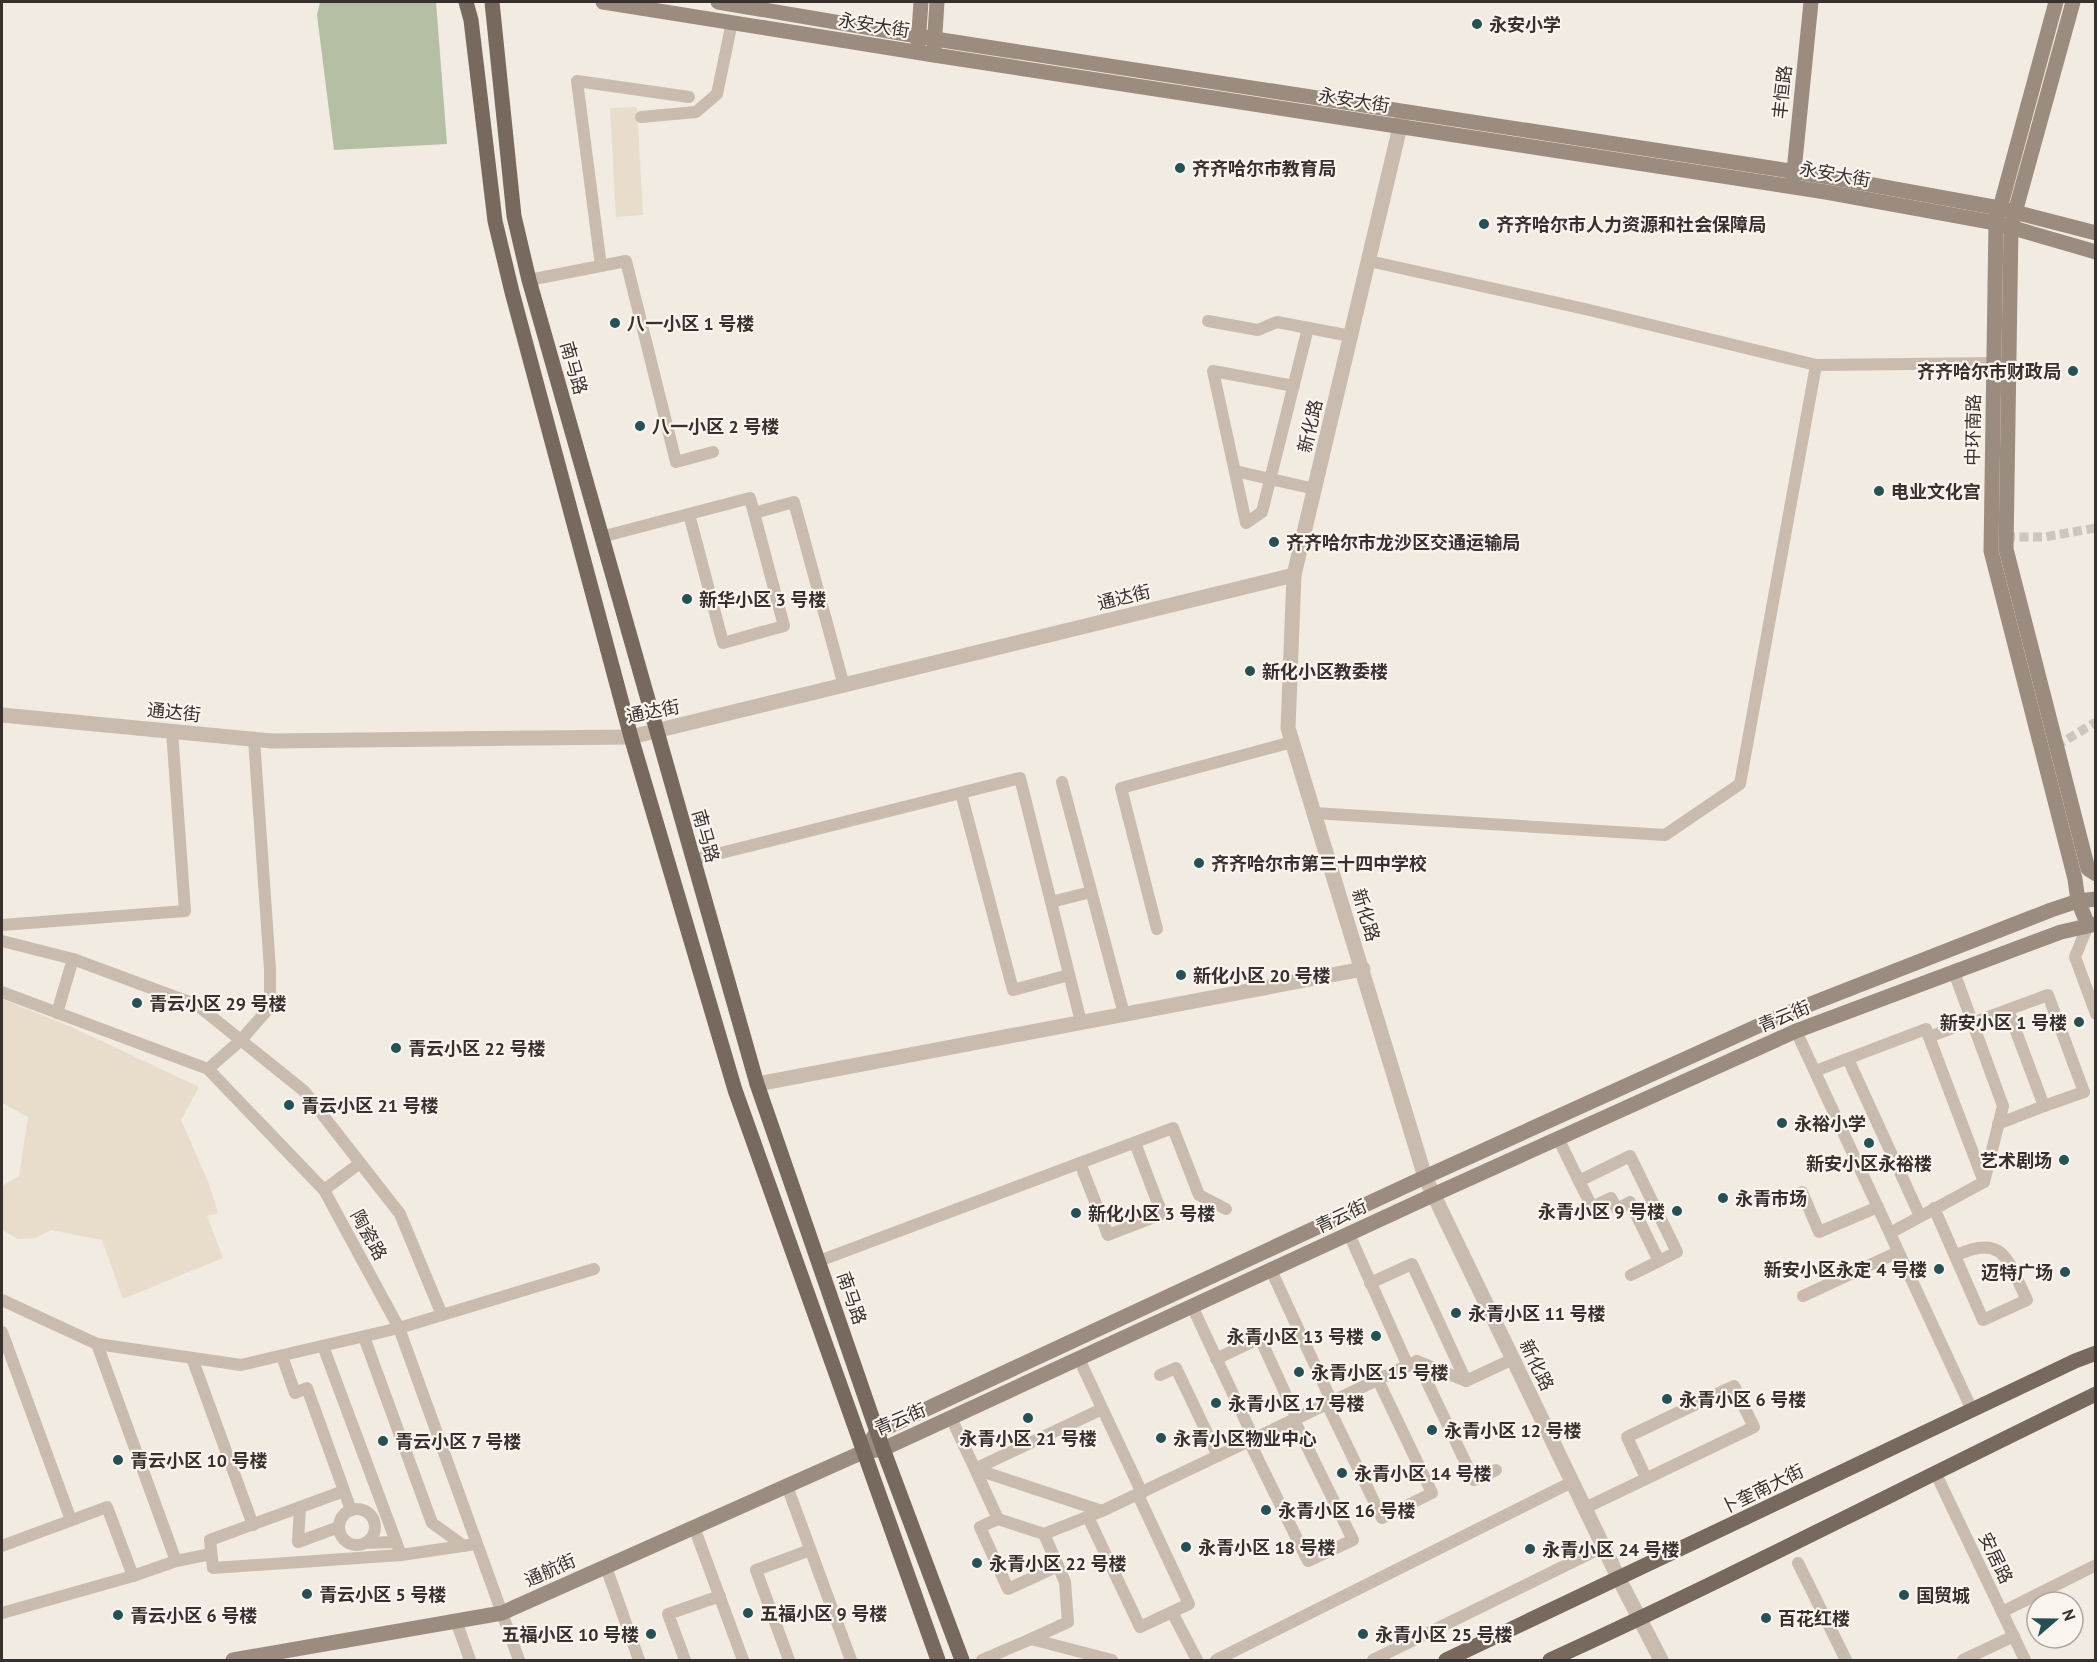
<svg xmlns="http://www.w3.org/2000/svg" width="2097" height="1662" font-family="'PT Sans','Noto Sans SC',sans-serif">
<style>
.green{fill:#b4bfa3}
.plaza{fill:#e8dccb}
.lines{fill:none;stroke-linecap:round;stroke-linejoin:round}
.pedestrian-tunnel{stroke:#ccc6be;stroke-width:9;stroke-dasharray:9 4.5;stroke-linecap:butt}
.minor{stroke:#c9bcae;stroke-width:12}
.tertiary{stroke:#c9bcae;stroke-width:15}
.secondary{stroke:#9c8c80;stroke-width:15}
.primary{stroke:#78695f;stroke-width:15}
.poi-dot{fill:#255056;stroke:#f9f5ee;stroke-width:2}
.labels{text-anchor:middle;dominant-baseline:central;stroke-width:4.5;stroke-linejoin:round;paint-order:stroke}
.poi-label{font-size:18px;font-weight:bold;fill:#38302c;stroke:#f9f5ee;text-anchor:start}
.street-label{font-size:18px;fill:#38302c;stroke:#f9f5ee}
</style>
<rect width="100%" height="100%" fill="#f1ebe2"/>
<path class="green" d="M 320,2 L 436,2 L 447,144 L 334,150 L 317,15 Z"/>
<g class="plaza">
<path d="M 637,107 L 643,215 L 616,217 L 610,108 Z"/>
<path d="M 2,999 L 76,1029 L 199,1087 L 181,1120 L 209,1184 L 218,1213 L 207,1216 L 223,1258 L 123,1299 L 102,1240 L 51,1230 L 35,1238 L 18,1239 L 2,1230 L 2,1186 L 19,1176 L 28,1117 L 2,1103 Z"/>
</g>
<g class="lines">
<g class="pedestrian-tunnel">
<path d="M 2006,537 L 2044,537 L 2096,528"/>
<path d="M 2056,746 L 2096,722"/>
</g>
<g class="minor">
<path d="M 641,117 L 696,112 L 717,94 L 732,22"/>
<path d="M 1369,261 L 1585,309 L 1816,365 L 2001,363"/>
<path d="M 601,266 L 577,81 L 689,97"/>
<path d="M 529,280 L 626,261 L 676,462 L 713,452"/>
<path d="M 1208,321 L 1258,330 L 1277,322 L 1351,336"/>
<path d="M 1294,386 L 1213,371 L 1246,523 L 1262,512 L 1308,328"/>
<path d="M 1235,471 L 1315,489"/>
<path d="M 754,513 L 794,502 L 844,686"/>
<path d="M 601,537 L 750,498 L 784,626 L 723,643 L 689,514"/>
<path d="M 1062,782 L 1124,1014"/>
<path d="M 961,793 L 1013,990 L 1069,975"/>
<path d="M 1314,813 L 1665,835 L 1740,784 L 1816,365"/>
<path d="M 693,860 L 1020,778 L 1081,1022"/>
<path d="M 1051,902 L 1091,892"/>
<path d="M 2,925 L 185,911 L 172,731"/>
<path d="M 2088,925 L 2075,957 L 2096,1014"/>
<path d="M 1157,929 L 1121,788 L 1292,742"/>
<path d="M 2,941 L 73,959 L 197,1005 L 304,1091 L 400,1214 L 442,1315"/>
<path d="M 1954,972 L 2003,1106 L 1984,1182"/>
<path d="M 2,992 L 208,1069 L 324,1190 L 399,1328 L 519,1660"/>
<path d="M 57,1013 L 73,959"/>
<path d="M 1972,1023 L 2048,995 L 2084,1092 L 2044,1106"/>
<path d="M 1796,1031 L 1972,1410"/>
<path d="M 1848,1059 L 1920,1216"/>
<path d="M 208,1069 L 241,1040 L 270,1007 L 270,969 L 254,739"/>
<path d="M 1815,1071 L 1926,1029 L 1929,1037 L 1971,1021"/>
<path d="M 1998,1124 L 2044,1106 L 2008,1010"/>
<path d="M 1558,1138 L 1579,1181 L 1630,1156 L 1677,1252 L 1631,1275"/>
<path d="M 1080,1163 L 1108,1235 L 1162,1214 L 1135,1143"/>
<path d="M 1579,1181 L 1592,1207 L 1611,1198 L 1617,1209 L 1630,1202 L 1659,1261"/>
<path d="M 324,1190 L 360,1163"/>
<path d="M 1802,1192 L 1819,1232 L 1878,1207"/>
<path d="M 1934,1208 L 1983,1320 L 2027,1300 C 2008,1262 2005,1232 1955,1256"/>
<path d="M 1890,1233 L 1984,1182 L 1929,1037"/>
<path d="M 1349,1234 L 1408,1366"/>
<path d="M 819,1261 L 1173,1128 L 1199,1195 L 1226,1209"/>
<path d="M 1271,1270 L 1332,1402"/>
<path d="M 1370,1283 L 1412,1264 L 1466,1381"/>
<path d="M 1803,1296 L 1898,1252"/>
<path d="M 2,1300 L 97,1344 L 241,1365 L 399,1328 L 594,1269"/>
<path d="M 1192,1306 L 1254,1439"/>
<path d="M 2,1332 L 71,1520"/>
<path d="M 364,1337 L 432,1523 L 464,1546"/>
<path d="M 97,1344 L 176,1561"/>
<path d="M 323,1346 L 401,1555"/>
<path d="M 282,1356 L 295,1393 L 307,1388 L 351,1510"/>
<path d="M 192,1358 L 253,1525"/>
<path d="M 1079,1359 L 1142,1493"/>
<path d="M 1216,1359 L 1260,1338 L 1297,1419"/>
<path d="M 1417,1361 L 1474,1480 L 1496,1470"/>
<path d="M 1160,1375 L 1176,1368 L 1218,1456"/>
<path d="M 1327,1404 L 1382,1518 L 1432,1493 L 1378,1380"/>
<path d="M 951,1418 L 975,1469 L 1102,1409"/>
<path d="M 1249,1441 L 1308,1561 L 1353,1540 L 1294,1420"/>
<path d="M 1935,1472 L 2025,1660"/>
<path d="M 787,1486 L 851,1660"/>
<path d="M 344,1491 L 210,1540 L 213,1568 L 401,1555 L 476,1544"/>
<path d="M 300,1507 L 298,1542 L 339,1527"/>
<path d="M 1585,1508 C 1641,1481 1697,1454 1754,1427 L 1734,1386 L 1627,1437 L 1646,1478"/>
<circle cx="357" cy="1527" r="18"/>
<path d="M 1088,1517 L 1140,1627 L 1189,1604 L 1138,1495"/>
<path d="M 998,1519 L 975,1469 L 1102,1511"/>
<path d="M 694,1527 L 743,1660"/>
<path d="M 1044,1534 L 998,1519 L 980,1527 L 1008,1589 L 1058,1566"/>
<path d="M 365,1543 L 396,1542"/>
<path d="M 2,1546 L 107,1507 L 133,1576 L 176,1561 L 211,1554"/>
<path d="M 1798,1563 L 1846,1660"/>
<path d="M 606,1567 L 639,1660"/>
<path d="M 1172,1612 L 1197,1660"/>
<path d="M 2002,1612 L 2096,1565"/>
<path d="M 2,1613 L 133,1576"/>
<path d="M 456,1621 L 470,1660"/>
<path d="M 1031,1639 L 1068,1622 L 1065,1582 L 1044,1534 L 1102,1511 L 1417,1361 L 1466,1381 L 1513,1359"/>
<path d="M 685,1660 L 668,1614 L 720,1596"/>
<path d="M 789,1660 L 756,1570 L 810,1550"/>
<path d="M 982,1660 L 1031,1639 L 1112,1660"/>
<path d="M 1216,1660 L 1572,1482"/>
<path d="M 1373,1660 L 1603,1547"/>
<path d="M 1963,1660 L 2014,1636"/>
</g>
<g class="tertiary">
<path d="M 1403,114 L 1294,575 L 1288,728 L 1425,1177 L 1619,1579 L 1661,1660"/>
<path d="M 2,715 L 272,741 L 631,737 L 1294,575"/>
<path d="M 757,1084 L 1363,969"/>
</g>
<g class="secondary">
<path d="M 603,2 L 934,55 L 1826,192 L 1996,223 L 2096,252"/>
<path d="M 718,2 L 935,39 L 1829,177 L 1999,208 L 2096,233"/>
<path d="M 2056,2 L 1996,223 L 1991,551 L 2075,879 L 2078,901 L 2088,925"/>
<path d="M 2073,2 L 2011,227 L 2006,549 L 2088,869 L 2096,874"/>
<path d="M 918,46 L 921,2"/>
<path d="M 934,49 L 937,2"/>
<path d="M 1793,181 L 1811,2"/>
<path d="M 863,1452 L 877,1432 L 1425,1177 L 1780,1016 L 2051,910 L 2078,901 L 2096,899"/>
<path d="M 233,1660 L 502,1613 L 863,1452 L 883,1449 L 1433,1195 L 1796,1031 L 2061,932 L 2096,924"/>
</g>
<g class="primary">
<path d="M 466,2 L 471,20 L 495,221 L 512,292 L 631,737 L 735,1090 L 938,1660"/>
<path d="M 492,2 L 514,216 L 529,280 L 757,1084 L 883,1449 L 962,1660"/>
<path d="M 1446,1660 L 2075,1361 L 2096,1353"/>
<path d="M 1550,1660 C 1734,1576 1914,1482 2096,1394"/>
</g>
</g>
<g class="poi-dot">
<circle cx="1477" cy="24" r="6"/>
<circle cx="1180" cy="168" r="6"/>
<circle cx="1484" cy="224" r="6"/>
<circle cx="615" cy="323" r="6"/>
<circle cx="2073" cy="371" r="6"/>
<circle cx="640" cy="426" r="6"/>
<circle cx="1879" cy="491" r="6"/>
<circle cx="1274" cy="542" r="6"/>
<circle cx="687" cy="599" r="6"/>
<circle cx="1250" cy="671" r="6"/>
<circle cx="1199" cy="863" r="6"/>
<circle cx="1181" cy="975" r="6"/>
<circle cx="137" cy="1003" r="6"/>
<circle cx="2079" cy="1022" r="6"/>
<circle cx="396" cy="1048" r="6"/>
<circle cx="289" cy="1105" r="6"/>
<circle cx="1782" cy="1123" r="6"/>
<circle cx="1869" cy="1143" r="6"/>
<circle cx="2064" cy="1160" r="6"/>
<circle cx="1723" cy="1198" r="6"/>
<circle cx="1677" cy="1211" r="6"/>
<circle cx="1076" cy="1213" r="6"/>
<circle cx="1939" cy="1269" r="6"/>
<circle cx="2065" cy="1272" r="6"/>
<circle cx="1456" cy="1313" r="6"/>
<circle cx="1376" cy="1336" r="6"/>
<circle cx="1299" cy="1372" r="6"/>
<circle cx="1667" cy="1399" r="6"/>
<circle cx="1216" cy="1403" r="6"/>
<circle cx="1028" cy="1418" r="6"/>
<circle cx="1432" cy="1430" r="6"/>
<circle cx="1161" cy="1438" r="6"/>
<circle cx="383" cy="1441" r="6"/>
<circle cx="118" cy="1460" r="6"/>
<circle cx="1342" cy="1473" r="6"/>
<circle cx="1266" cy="1510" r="6"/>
<circle cx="1186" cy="1547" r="6"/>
<circle cx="1530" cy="1549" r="6"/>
<circle cx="977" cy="1563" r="6"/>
<circle cx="307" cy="1594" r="6"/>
<circle cx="1904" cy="1595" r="6"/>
<circle cx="748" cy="1613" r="6"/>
<circle cx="118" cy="1615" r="6"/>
<circle cx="1766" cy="1618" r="6"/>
<circle cx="651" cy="1634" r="6"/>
<circle cx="1363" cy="1634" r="6"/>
</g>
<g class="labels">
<g class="poi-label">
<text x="1489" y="24">永安小学</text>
<text x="1192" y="168">齐齐哈尔市教育局</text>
<text x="1496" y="224">齐齐哈尔市人力资源和社会保障局</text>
<text x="627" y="323">八一小区 1 号楼</text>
<text x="2061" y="371" text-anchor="end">齐齐哈尔市财政局</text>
<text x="652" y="426">八一小区 2 号楼</text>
<text x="1891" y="491">电业文化宫</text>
<text x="1286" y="542">齐齐哈尔市龙沙区交通运输局</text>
<text x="699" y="599">新华小区 3 号楼</text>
<text x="1262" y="671">新化小区教委楼</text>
<text x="1211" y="863">齐齐哈尔市第三十四中学校</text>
<text x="1193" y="975">新化小区 20 号楼</text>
<text x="149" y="1003">青云小区 29 号楼</text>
<text x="2067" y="1022" text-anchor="end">新安小区 1 号楼</text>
<text x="408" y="1048">青云小区 22 号楼</text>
<text x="301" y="1105">青云小区 21 号楼</text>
<text x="1794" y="1123">永裕小学</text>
<text x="2052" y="1160" text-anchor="end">艺术剧场</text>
<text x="1869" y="1163" text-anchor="middle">新安小区永裕楼</text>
<text x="1735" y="1198">永青市场</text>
<text x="1665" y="1211" text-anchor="end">永青小区 9 号楼</text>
<text x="1088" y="1213">新化小区 3 号楼</text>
<text x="1927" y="1269" text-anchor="end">新安小区永定 4 号楼</text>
<text x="2053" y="1272" text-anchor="end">迈特广场</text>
<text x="1468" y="1313">永青小区 11 号楼</text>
<text x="1364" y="1336" text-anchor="end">永青小区 13 号楼</text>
<text x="1311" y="1372">永青小区 15 号楼</text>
<text x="1679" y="1399">永青小区 6 号楼</text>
<text x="1228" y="1403">永青小区 17 号楼</text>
<text x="1444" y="1430">永青小区 12 号楼</text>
<text x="1028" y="1438" text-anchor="middle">永青小区 21 号楼</text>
<text x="1173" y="1438">永青小区物业中心</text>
<text x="395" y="1441">青云小区 7 号楼</text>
<text x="130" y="1460">青云小区 10 号楼</text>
<text x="1354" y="1473">永青小区 14 号楼</text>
<text x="1278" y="1510">永青小区 16 号楼</text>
<text x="1198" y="1547">永青小区 18 号楼</text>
<text x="1542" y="1549">永青小区 24 号楼</text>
<text x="989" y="1563">永青小区 22 号楼</text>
<text x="319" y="1594">青云小区 5 号楼</text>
<text x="1916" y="1595">国贸城</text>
<text x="760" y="1613">五福小区 9 号楼</text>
<text x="130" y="1615">青云小区 6 号楼</text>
<text x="1778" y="1618">百花红楼</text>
<text x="639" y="1634" text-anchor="end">五福小区 10 号楼</text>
<text x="1375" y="1634">永青小区 25 号楼</text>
</g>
<g class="street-label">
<text transform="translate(874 25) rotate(9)">永安大街</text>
<text transform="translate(1782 92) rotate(-84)">丰恒路</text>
<text transform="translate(1354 100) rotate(9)">永安大街</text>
<text transform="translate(1835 174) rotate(10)">永安大街</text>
<text transform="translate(574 368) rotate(74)">南马路</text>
<text transform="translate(1310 426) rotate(-77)">新化路</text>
<text transform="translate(1973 430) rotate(-89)">中环南路</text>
<text transform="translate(1124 597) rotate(-14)">通达街</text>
<text transform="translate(653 711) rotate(-11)">通达街</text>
<text transform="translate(174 712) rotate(6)">通达街</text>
<text transform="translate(706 836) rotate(74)">南马路</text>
<text transform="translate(1366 915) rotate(73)">新化路</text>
<text transform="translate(1784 1016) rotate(-22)">青云街</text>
<text transform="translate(1341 1216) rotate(-25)">青云街</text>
<text transform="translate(369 1235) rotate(61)">陶瓷路</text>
<text transform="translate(852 1298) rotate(71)">南马路</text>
<text transform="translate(1537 1365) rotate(64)">新化路</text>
<text transform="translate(900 1419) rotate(-23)">青云街</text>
<text transform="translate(1762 1489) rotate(-26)">卜奎南大街</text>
<text transform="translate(1996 1558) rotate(64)">安居路</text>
<text transform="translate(550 1570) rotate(-24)">通航街</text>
</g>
</g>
<rect width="2097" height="1662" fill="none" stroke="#38302c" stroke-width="6"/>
<g transform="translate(2055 1620) rotate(70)"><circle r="28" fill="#f9f5ee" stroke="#aca6a0" stroke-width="1.5"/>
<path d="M0-4.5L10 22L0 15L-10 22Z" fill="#255056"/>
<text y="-9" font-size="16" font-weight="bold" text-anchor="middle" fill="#38302c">N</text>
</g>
</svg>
